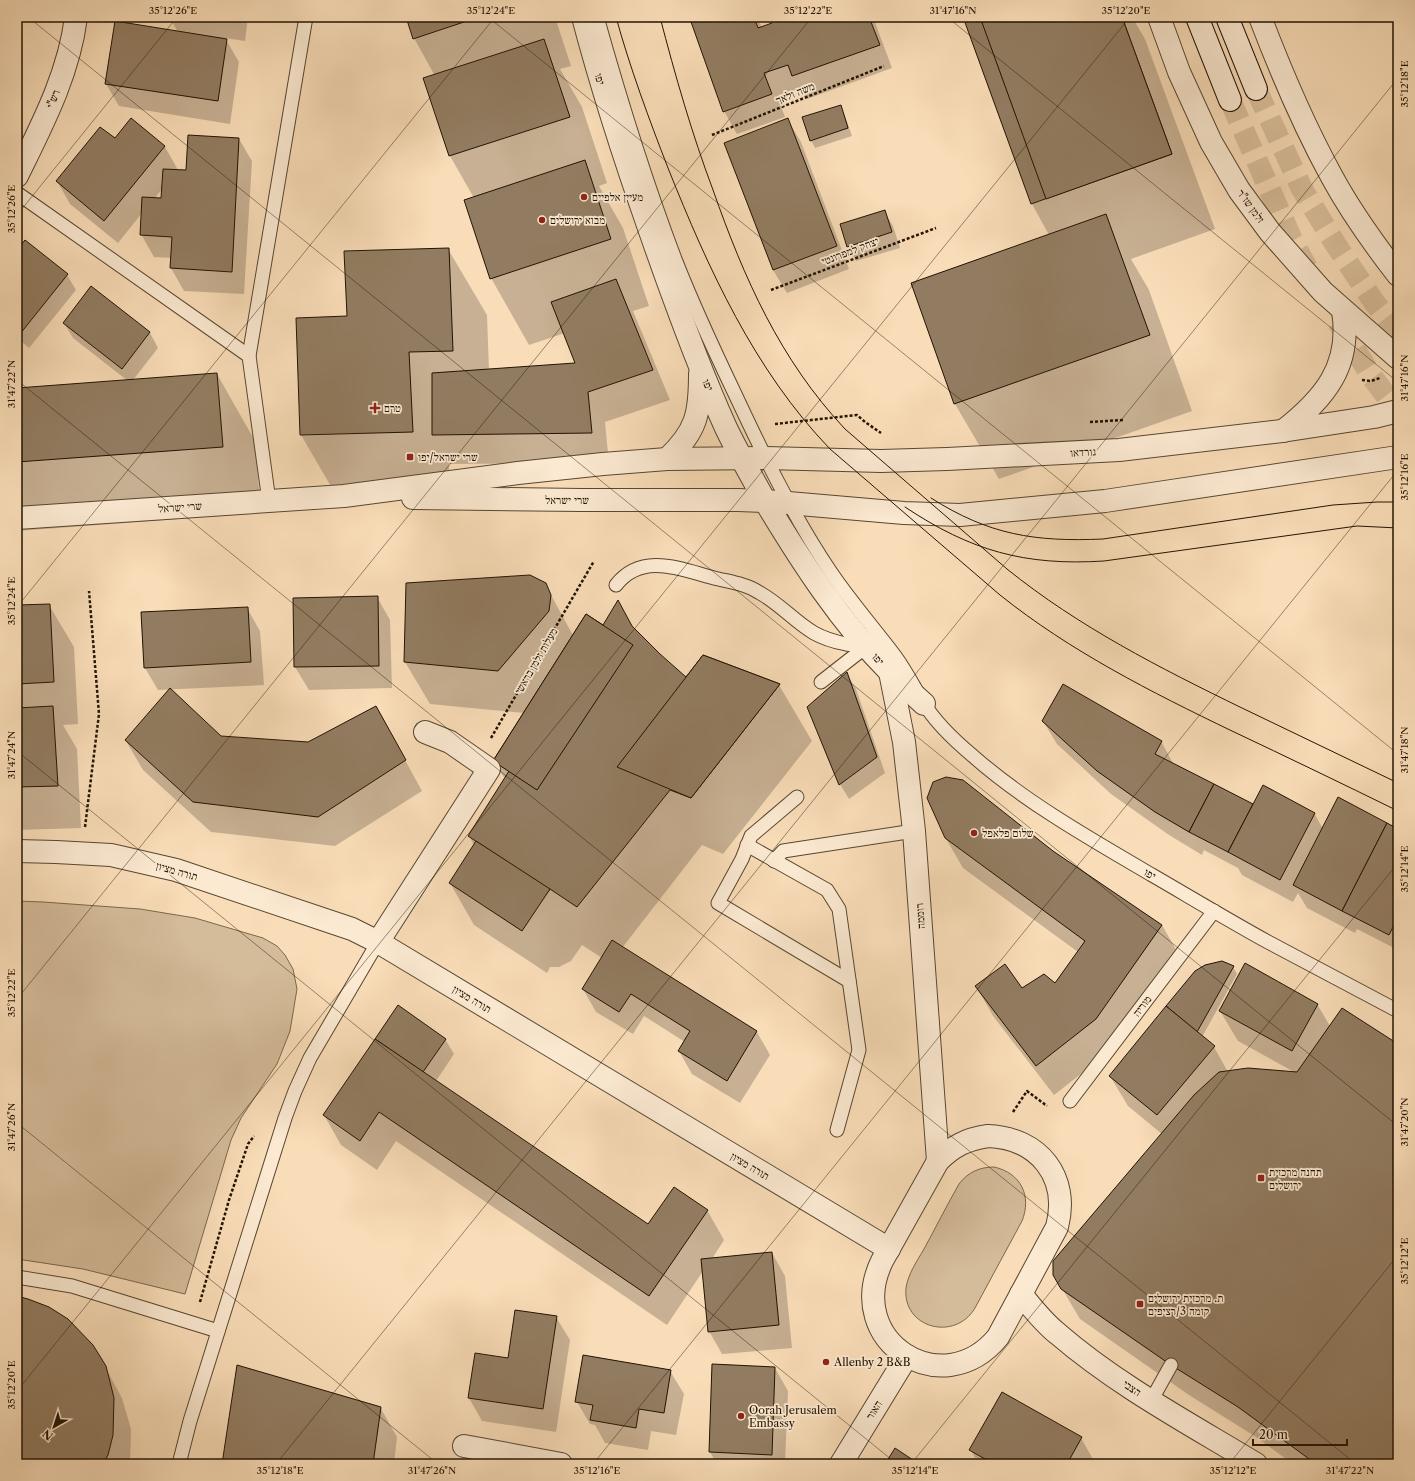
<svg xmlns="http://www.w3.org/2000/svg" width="1415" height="1481" font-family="'Libre Caslon Text','Frank Ruhl Libre',serif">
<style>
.green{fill:#d4bb99;stroke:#7b674e}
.shadow{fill:#0003;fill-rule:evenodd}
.building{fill:#927c61;stroke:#221302}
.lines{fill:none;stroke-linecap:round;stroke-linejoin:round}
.secondary-tunnel{stroke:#d9bf9d;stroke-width:22;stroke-dasharray:22 11;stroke-linecap:butt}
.service-casing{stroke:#584630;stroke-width:15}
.minor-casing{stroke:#584630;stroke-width:24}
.tertiary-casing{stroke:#584630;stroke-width:24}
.secondary-casing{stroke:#221302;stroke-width:24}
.path{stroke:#221302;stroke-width:2.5;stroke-dasharray:3 2;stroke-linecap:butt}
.service{stroke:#fbe9d1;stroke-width:13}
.minor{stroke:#fbe9d1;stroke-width:22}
.tertiary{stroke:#fbe9d1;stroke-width:22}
.secondary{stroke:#fbe9d1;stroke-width:22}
.tram{stroke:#221302;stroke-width:1}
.ticks{fill:none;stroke:#221302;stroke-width:1;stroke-opacity:0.45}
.poi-dot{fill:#8f2418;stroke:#fbe9d1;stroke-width:1.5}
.labels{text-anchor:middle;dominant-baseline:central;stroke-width:3.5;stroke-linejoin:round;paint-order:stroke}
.street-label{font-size:11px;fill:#221302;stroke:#fbe9d1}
.poi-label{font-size:11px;fill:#221302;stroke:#fbe9d1;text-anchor:start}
.neatline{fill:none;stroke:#221302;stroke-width:1.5}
.ticks-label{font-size:10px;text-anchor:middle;fill:#221302}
</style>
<rect width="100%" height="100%" fill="#f9ddb8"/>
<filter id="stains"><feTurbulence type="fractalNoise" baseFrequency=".005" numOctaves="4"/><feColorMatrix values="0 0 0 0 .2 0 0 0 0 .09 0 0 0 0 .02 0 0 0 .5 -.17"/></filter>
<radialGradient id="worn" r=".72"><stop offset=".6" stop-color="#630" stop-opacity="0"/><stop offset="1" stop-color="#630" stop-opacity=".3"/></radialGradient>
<g class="green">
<path d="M 17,901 L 43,902 L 140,909 L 195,918 L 263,938 L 277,946 L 285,955 L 293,969 L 297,989 L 290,1031 L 277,1064 L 241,1118 L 231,1140 L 185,1294 L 83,1269 L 17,1259 Z"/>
<path d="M 994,1167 C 1021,1173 1032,1196 1022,1221 L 975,1308 C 955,1342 902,1328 906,1288 C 908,1274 917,1261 924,1249 C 936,1227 947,1205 959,1184 C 968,1172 980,1167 994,1167 Z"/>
</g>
<g class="shadow">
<path d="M 169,17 L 248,17 L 245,41 L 225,38 L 239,62 L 230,124 L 119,106 L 106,84 L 178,32 Z"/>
<path d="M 407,17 L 555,17 L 571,66 L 560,69 L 582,107 L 607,183 L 599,186 L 623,228 L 649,306 L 633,311 L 670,400 L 605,422 L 609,463 L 449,464 L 450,498 L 340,502 L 301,435 L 297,319 L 348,317 L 448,249 L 487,315 L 489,370 L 577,364 L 565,333 L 529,345 L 491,278 L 474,198 L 450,156 L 435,76 L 414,38 Z"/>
<path d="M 699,17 L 757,17 L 762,28 L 773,24 L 771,17 L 873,17 L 892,68 L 807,99 L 800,88 L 777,96 L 785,117 L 737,134 L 724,111 Z"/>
<path d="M 964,17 L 1132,17 L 1145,39 L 1215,229 L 1131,259 L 1149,290 L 1192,411 L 999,479 L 955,404 L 912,283 L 1049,235 L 1032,204 Z"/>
<path d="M 840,106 L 844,113 L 852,136 L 815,148 L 811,140 Z"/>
<path d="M 131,120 L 165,147 L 178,170 L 187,171 L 239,139 L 252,161 L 244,294 L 184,291 L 171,268 L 172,258 L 154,257 L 141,234 L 142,213 L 118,243 L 70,204 L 57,181 L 115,140 ZM 163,188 L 162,199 L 154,199 Z"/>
<path d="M 788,120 L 801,142 L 849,269 L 787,293 L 773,270 L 725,144 Z"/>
<path d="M 884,211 L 893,226 L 900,248 L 856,261 L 848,246 Z"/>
<path d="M 17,252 L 67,275 L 76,290 L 29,348 L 17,338 Z"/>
<path d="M 92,287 L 150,333 L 158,348 L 133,380 L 217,374 L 255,441 L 261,513 L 17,531 L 17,389 L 128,381 L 73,338 L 64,323 Z"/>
<path d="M 545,584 L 575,639 L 603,627 L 618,602 L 635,630 L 686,679 L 779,685 L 812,741 L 723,854 L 702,845 L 622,948 L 757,1032 L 770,1055 L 740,1103 L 692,1074 L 679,1051 L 685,1042 L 644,1016 L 633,1034 L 596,1012 L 583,989 L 602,958 L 582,945 L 571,961 L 559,967 L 550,967 L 547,973 L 474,925 L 450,883 L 474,845 L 469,836 L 505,779 L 494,761 L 524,713 L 430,704 L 405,662 Z"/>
<path d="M 377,597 L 390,620 L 392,688 L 309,690 L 295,667 L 294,599 Z"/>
<path d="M 49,605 L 74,647 L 78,724 L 63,725 L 77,749 L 81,828 L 17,830 L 17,606 Z"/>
<path d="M 247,608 L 260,631 L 264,685 L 158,690 L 145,668 Z"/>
<path d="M 847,674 L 856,689 L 885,773 L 849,799 L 840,784 Z"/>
<path d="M 376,707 L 422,791 L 335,846 L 211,832 L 143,770 L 126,741 L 220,737 L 308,743 Z"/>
<path d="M 1043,721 L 1161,741 L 1174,765 L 1253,807 L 1314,813 L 1323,829 L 1398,830 L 1398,950 L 1357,929 L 1355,933 L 1307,908 L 1298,893 L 1293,902 L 1242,875 L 1238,868 L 1204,850 L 1202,855 L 1169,835 L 1111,794 L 1057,744 Z"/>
<path d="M 945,837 L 1053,852 L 1162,925 L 1179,955 L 1113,1049 L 1054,1095 L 993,1016 L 976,986 L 1022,989 L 1055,985 L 1078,952 L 963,868 Z"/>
<path d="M 1233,967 L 1237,974 L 1202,1037 L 1214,1047 L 1228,1072 L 1296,1073 L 1238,1041 L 1220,1011 L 1317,1004 L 1330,1026 L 1398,1045 L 1398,1464 L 1293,1464 L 1256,1437 L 1189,1395 L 1080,1319 L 1054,1275 L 1162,1134 L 1128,1106 L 1110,1076 Z"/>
<path d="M 445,1039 L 454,1054 L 436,1081 L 648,1226 L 707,1210 L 724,1240 L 712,1259 L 772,1253 L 785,1276 L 792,1348 L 722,1354 L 709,1331 L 703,1271 L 667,1325 L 396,1141 L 377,1170 L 341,1145 L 324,1115 Z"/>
<path d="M 17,1298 L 93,1345 L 122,1398 L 131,1429 L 130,1464 L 17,1464 Z"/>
<path d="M 556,1317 L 570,1340 L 556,1432 L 482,1421 L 469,1398 L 509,1359 Z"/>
<path d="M 775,1368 L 788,1391 L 785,1464 L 717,1464 L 710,1452 Z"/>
<path d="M 670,1371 L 684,1394 L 676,1435 L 651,1431 L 648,1450 L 605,1443 L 595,1425 L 590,1424 L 577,1402 Z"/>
<path d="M 380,1407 L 397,1437 L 394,1464 L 223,1464 Z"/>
<path d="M 1081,1438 L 1094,1461 L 1092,1464 L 978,1464 L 971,1450 Z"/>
</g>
<g class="building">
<path d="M 406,17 L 479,17 L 413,39 Z"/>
<path d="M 697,17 L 754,17 L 758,28 L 772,23 L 770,17 L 869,17 L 880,45 L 792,76 L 788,65 L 764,73 L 772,94 L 723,112 L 690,19 Z"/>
<path d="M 963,17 L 1122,17 L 1172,154 L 1031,204 Z"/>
<path d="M 980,17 L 1122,17 L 1172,154 L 1046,199 Z"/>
<path d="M 115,21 L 227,39 L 218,101 L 105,84 Z"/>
<path d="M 544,39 L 570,117 L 449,156 L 423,78 Z"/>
<path d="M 841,105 L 848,128 L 810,141 L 802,117 Z"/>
<path d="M 131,118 L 165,146 L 104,221 L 56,181 L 100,127 L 115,138 Z"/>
<path d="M 788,118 L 837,246 L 773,270 L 724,143 Z"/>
<path d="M 188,135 L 239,138 L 232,272 L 170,268 L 172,237 L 140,235 L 142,197 L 161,198 L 163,169 L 186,170 Z"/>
<path d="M 585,160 L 611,239 L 490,279 L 464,200 Z"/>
<path d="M 885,210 L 892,232 L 847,247 L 840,224 Z"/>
<path d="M 1106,214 L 1150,335 L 954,404 L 911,283 Z"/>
<path d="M 25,240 L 68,274 L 20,334 L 17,331 L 17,250 Z"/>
<path d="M 449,248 L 453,351 L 409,352 L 413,432 L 300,435 L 296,318 L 347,316 L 344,251 Z"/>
<path d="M 616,279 L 653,370 L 588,392 L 592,433 L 432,435 L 432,373 L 575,363 L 551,302 Z"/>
<path d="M 91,286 L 150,332 L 122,369 L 63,323 Z"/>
<path d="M 217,373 L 223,447 L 17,462 L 17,388 Z"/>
<path d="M 530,575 L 546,583 L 551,595 L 549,611 L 498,671 L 404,662 L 406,583 Z"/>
<path d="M 378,596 L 379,666 L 294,667 L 293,598 Z"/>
<path d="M 618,600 L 632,626 L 660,654 L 686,677 L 703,655 L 780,684 L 691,798 L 670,790 L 577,907 L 550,889 L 538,905 L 526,912 L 513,911 L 501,903 L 494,888 L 496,877 L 506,861 L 468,836 L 509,771 L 493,761 L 586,614 L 603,625 Z"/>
<path d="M 50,604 L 54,682 L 17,684 L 17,605 Z"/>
<path d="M 248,607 L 251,662 L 144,668 L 141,612 Z"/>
<path d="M 586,614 L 633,645 L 537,790 L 493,761 Z"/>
<path d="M 703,655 L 780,684 L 691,798 L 617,767 Z"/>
<path d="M 847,672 L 877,757 L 839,785 L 807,707 Z"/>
<path d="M 1063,684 L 1162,741 L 1155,754 L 1214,784 L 1189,832 L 1155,812 L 1097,771 L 1042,721 Z"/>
<path d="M 170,688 L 221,736 L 308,742 L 376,706 L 406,760 L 318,817 L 193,802 L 125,740 Z"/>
<path d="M 53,706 L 58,786 L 17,787 L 17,708 Z"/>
<path d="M 946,777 L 963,780 L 1053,851 L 1162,925 L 1096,1019 L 1036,1066 L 975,986 L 1005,964 L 1022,988 L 1044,974 L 1055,983 L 1085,941 L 945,838 L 927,798 L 933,782 Z"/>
<path d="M 1214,784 L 1253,804 L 1228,852 L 1189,832 Z"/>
<path d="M 1263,785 L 1315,813 L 1280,880 L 1228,852 Z"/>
<path d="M 1338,797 L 1387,823 L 1342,911 L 1293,885 Z"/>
<path d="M 1387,823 L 1398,829 L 1398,917 L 1389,935 L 1342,911 Z"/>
<path d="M 476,841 L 550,889 L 522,931 L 449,883 Z"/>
<path d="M 612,940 L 757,1031 L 727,1081 L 678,1051 L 690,1031 L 631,994 L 619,1012 L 582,989 Z"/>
<path d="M 1222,961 L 1234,966 L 1197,1032 L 1166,1006 L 1195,971 L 1205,965 Z"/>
<path d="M 1245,963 L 1318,1004 L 1292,1051 L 1219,1011 Z"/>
<path d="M 398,1005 L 446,1039 L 423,1072 L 375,1039 Z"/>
<path d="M 1166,1006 L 1215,1046 L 1157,1115 L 1109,1076 Z"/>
<path d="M 1342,1008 L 1398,1044 L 1398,1464 L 1316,1464 L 1238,1407 L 1171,1365 L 1061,1289 L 1053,1275 L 1053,1261 L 1194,1095 L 1219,1072 L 1248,1068 L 1297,1072 Z"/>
<path d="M 375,1039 L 648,1224 L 674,1187 L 708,1210 L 649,1296 L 379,1112 L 360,1141 L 323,1115 Z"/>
<path d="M 772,1252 L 779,1325 L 708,1332 L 701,1259 Z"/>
<path d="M 17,1296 L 28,1299 L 49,1307 L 68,1319 L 93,1345 L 106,1366 L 114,1398 L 113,1435 L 108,1455 L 103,1464 L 17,1464 Z"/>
<path d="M 515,1310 L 557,1316 L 543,1409 L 468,1398 L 475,1353 L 508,1358 Z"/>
<path d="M 583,1355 L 671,1370 L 664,1413 L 639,1409 L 636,1428 L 590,1420 L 593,1405 L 575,1402 Z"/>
<path d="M 712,1364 L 775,1367 L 772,1455 L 709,1452 Z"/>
<path d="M 237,1365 L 381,1407 L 373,1464 L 222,1464 Z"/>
<path d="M 1002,1392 L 1082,1437 L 1067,1464 L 994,1464 L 969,1450 Z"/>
<path d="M 895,1448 L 919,1464 L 885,1464 Z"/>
</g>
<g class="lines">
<g class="secondary-tunnel">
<path d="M 1256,89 L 1302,189 L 1336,245 L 1374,302 L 1398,333"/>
<path d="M 1230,100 L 1292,240 L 1307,268"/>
<path d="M 1338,322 L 1372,377 L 1398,411"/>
</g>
<defs>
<g id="service">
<path d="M 597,17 C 620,99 645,180 675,259 C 693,305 714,350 735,394 C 763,454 793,516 830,571 C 850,601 874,628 895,656 C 906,671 914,687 923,702 C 935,722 955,741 973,756 C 1025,802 1092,840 1152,875 C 1190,897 1228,920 1268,942 C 1311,965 1355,988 1398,1011"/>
<path d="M 17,193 L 249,356"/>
<path d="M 269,501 L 249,356 L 306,17"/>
<path d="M 616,585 C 642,552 680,569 714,578 C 730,582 747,584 760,593 C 780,604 795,622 814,633 C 823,638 836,642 846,644 C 853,645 860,644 867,646"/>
<path d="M 821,682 L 867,646"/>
<path d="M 797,797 L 751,836 L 742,859 L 718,903 L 849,981"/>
<path d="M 747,845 L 827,890 L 839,909 L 859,1050 L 837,1130"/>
<path d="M 774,861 L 783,851 L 914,831"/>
<path d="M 1070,1101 L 1214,911"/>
<path d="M 17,1277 L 72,1286 L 218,1331"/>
<path d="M 1151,1401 L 1171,1365"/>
<path d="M 179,1464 L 190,1421 L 285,1118 L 295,1091 L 310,1058 L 378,942"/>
</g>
<g id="minor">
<path d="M 17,176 C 42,125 69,74 76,17"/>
<path d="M 765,501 C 801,561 841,623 891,673 C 902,684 913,694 924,704"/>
<path d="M 890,672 L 904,742 L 914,831 L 938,1161"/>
<path d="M 17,851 L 56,852 L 111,855 L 176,870 L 352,929 L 378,942 L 889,1249"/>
<path d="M 378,942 L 489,769 L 450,742 L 425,732"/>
<path d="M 988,1136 C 1039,1138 1070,1177 1057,1227 L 998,1337 C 943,1404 843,1342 882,1261 L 938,1161 C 953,1146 967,1139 988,1136 Z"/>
<path d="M 1021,1294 C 1032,1308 1044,1323 1058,1334 C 1117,1385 1190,1424 1256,1464"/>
<path d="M 464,1446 L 561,1464"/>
<path d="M 841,1464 L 907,1356"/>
</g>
<g id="tertiary">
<path d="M 583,17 C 602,89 625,160 650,231 C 673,297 697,364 726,428 C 738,453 752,477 765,501"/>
<path d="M 1159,17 L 1179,72 L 1211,142 L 1239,190 L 1270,232 L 1323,292 L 1398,358"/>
<path d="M 1260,17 C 1281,72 1304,126 1332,177 C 1351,212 1374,244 1398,275"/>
<path d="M 1283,431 C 1324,399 1352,366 1343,311"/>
<path d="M 667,459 C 697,431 700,413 700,374"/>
<path d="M 413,498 L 582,500 L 738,500 L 765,501 L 904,513 L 960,515 L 1105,501 L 1398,457"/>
<path d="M 17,518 L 344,496 L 518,473 L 603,464 L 667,459 L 766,458 L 881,461 L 947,459 L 1119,450 L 1282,431 L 1374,417 L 1398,411"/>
</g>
<g id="secondary">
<path d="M 1197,17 L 1230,100"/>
<path d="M 1227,17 L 1256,89"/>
</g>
</defs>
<use href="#service" class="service-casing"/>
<use href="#minor" class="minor-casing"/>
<use href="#tertiary" class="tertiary-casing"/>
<use href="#secondary" class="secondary-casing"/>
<g class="path">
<path d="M 712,135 L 884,66"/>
<path d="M 771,290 L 936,228"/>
<path d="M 1362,380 L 1371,381 L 1380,378"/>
<path d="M 1090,422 L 1123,420"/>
<path d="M 775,424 L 857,415 L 865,422 L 881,433"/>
<path d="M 491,738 L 594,561"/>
<path d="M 85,827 L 99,714 L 89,591"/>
<path d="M 1013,1112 L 1027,1091 L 1047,1106"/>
<path d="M 200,1302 L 229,1200 L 248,1144 L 254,1136"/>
</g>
<use href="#service" class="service"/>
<use href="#minor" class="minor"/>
<use href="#tertiary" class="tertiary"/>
<use href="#secondary" class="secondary"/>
<g class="tram">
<path d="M 616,17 C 630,68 649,119 668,168 C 708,268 754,370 830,449 L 1000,595 C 1070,651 1151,692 1232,731 C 1287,757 1343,784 1398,811"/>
<path d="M 660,17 C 675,75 692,134 713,190 C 744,278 780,360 845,429 L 1007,569 C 1079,627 1160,668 1242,708 C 1294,733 1346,758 1398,783"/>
<path d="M 931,498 C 989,535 1035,542 1103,539 L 1333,505 L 1377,502 L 1398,502"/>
<path d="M 905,507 C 971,551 1025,566 1104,561 L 1357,526 L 1398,528"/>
</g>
</g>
<path class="ticks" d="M 28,17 L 1398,1126M 488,17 L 1398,754M 947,17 L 1398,382M 17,215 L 177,17M 17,380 L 1356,1464M 17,607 L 495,17M 17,751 L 897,1464M 17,999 L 812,17M 17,1123 L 438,1464M 17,1391 L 1130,17M 276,1464 L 1398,78M 593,1464 L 1398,470M 911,1464 L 1398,863M 1229,1464 L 1398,1255"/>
<g class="poi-dot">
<circle cx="584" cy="197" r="4"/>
<circle cx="542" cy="220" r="4"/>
<path d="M373 402h4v4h4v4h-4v4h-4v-4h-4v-4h4z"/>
<rect x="406" y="453" width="8" height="8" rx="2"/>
<circle cx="974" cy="833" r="4"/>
<rect x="1257" y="1174" width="8" height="8" rx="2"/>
<rect x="1136" y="1300" width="8" height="8" rx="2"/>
<circle cx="826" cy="1362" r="4"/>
<circle cx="741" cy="1416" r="4"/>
</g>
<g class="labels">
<g class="street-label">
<text transform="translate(600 79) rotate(73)">יפו</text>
<text transform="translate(795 93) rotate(-22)">משה ולאך</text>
<text transform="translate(53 99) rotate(-68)">רש"י</text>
<text transform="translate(1251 206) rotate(54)">זלמן שז"ר</text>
<text transform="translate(850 251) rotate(-21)">יצחק למפרונטי</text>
<text transform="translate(708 385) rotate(67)">יפו</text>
<text transform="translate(1083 452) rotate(-3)">נורדאו</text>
<text x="567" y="500">שרי ישראל</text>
<text transform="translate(180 507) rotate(-4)">שרי ישראל</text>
<text transform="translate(878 659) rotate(48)">יפו</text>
<text transform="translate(536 661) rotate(-60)">מעלות זלמן בראשי</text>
<text transform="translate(177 871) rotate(16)">תורה מציון</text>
<text transform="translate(1150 874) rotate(30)">יפו</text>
<text transform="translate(920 916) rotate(-94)">רוממה</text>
<text transform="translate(472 999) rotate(31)">תורה מציון</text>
<text transform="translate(1142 1006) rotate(-53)">מוריה</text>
<text transform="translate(750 1166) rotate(31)">תורה מציון</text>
<text transform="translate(1132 1388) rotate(34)">הצבי</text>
<text transform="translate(874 1410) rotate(-58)">האור</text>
</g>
<g class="poi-label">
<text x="592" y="197">מעיין אלפיים</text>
<text x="550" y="220">מבוא ירושלים</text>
<text x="384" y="408">טרם</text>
<text x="418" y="457">שרי ישראל/יפו</text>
<text x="982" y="833">שלום פלאפל</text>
<text x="1269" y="1172">תחנה מרכזית<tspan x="1269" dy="13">ירושלים</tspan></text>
<text x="1148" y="1298">ת. מרכזית ירושלים<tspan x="1148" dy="13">קומה 3/רציפים</tspan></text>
<text x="834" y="1362">Allenby 2 B&amp;B</text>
<text x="749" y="1410">Oorah Jerusalem<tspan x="749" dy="13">Embassy</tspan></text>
</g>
</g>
<rect width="1415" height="1481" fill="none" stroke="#f9ddb8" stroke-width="44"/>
<g transform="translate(54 1427) rotate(219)" stroke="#fbe9d1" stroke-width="3" paint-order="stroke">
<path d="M0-3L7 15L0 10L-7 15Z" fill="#221302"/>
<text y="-6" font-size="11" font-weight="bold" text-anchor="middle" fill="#221302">N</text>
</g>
<path d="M1253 1439v6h94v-6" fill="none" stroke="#221302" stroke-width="2"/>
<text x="1259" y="1439" font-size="12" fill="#221302" stroke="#fbe9d1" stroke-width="3" paint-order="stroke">20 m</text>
<rect x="22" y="22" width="1371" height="1437" class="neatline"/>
<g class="ticks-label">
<text x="173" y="14">35°12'26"E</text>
<text x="491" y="14">35°12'24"E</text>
<text x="808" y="14">35°12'22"E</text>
<text x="953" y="14">31°47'16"N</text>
<text x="1126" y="14">35°12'20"E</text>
<text transform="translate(1404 84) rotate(-90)" y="4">35°12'18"E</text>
<text transform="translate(11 209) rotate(-90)" y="4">35°12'26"E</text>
<text transform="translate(1404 378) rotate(-90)" y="4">31°47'16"N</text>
<text transform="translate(11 384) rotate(-90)" y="4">31°47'22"N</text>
<text transform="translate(1404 477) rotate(-90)" y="4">35°12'16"E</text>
<text transform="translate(11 601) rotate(-90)" y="4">35°12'24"E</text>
<text transform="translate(1404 750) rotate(-90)" y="4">31°47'18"N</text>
<text transform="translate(11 755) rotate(-90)" y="4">31°47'24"N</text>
<text transform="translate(1404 869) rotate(-90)" y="4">35°12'14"E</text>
<text transform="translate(11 993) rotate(-90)" y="4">35°12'22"E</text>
<text transform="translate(1404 1122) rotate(-90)" y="4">31°47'20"N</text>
<text transform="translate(11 1127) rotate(-90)" y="4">31°47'26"N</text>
<text transform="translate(1404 1261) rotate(-90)" y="4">35°12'12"E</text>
<text transform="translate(11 1385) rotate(-90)" y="4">35°12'20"E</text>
<text x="280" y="1474">35°12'18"E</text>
<text x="432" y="1474">31°47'26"N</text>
<text x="597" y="1474">35°12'16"E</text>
<text x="915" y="1474">35°12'14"E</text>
<text x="1233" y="1474">35°12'12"E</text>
<text x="1350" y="1474">31°47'22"N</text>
</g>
<rect width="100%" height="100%" filter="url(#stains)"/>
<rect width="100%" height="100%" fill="url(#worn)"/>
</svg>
